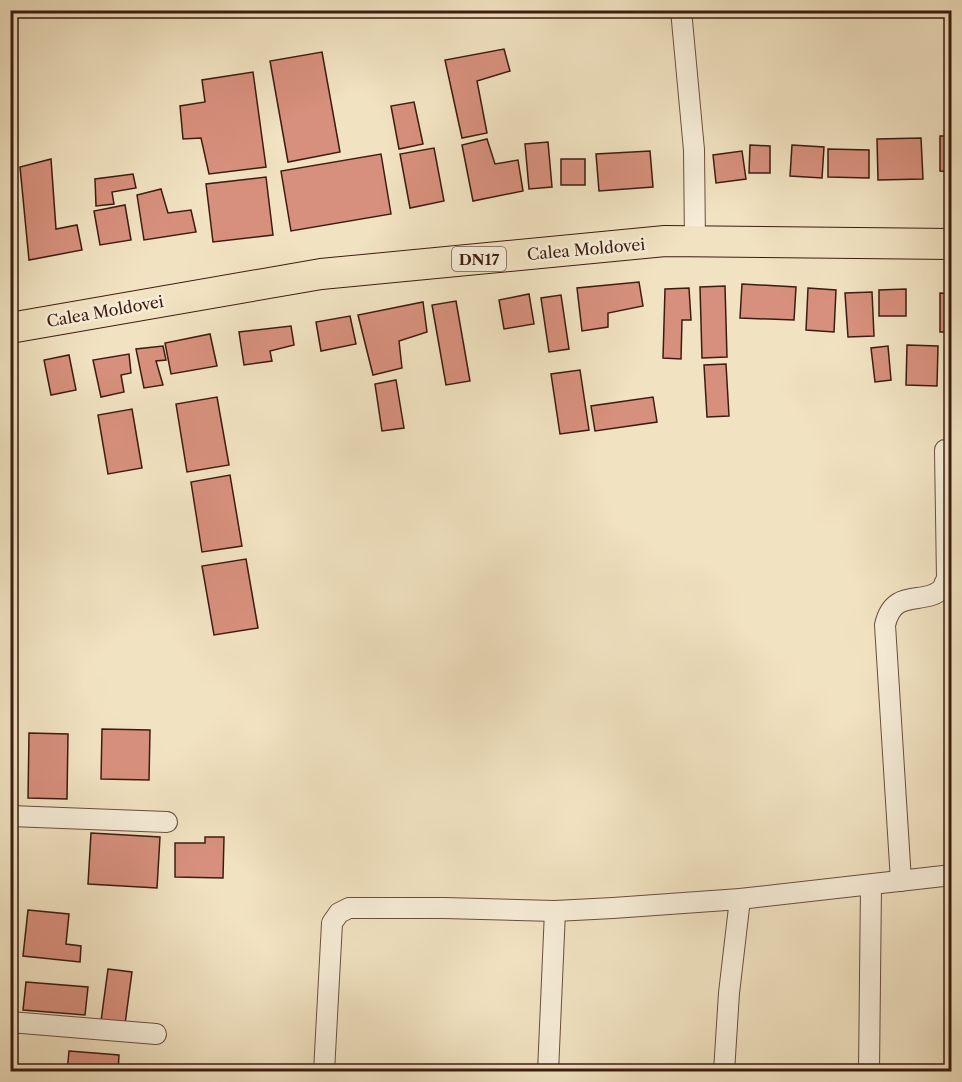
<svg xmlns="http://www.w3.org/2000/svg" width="962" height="1082" font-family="'Libre Caslon Text',serif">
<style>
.building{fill:#d7907d;stroke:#3d1c10;stroke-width:1.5}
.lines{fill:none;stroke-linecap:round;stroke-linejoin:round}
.minor-casing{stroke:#6a4e3c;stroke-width:22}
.highway-casing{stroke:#3d1c10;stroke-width:32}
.minor{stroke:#f6ecd7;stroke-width:20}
.highway{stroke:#f1e2c1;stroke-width:30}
.labels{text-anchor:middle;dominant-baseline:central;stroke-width:5;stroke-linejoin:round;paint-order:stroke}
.shield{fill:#f6ecd7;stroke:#745a4c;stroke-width:1.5}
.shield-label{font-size:15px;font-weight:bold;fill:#3d1c10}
.street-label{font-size:16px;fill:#3d1c10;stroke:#f6ecd7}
</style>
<rect width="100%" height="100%" fill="#f1e2c1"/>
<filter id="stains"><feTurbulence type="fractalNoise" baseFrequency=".00333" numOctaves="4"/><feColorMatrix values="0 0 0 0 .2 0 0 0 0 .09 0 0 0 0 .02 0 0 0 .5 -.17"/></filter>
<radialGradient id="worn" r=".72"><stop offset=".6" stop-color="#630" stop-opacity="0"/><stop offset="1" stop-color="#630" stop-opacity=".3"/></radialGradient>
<g class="building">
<path d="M 504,49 L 510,71 L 477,81 L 487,133 L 462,138 L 445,60 Z"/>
<path d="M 322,52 L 340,152 L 288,162 L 270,61 Z"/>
<path d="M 253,72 L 266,167 L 209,174 L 201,138 L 183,139 L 180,106 L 205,102 L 202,80 Z"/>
<path d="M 414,102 L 423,144 L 399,149 L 391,106 Z"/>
<path d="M 940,136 L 952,136 L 952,172 L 940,171 Z"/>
<path d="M 921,138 L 923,179 L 878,180 L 877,139 Z"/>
<path d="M 487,139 L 495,164 L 518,160 L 523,191 L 473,201 L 462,145 Z"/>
<path d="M 548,142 L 552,187 L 529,189 L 525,144 Z"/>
<path d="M 750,145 L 770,146 L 770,173 L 749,173 Z"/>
<path d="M 792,145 L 824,147 L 822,178 L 790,176 Z"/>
<path d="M 434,148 L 444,201 L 410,208 L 400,154 Z"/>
<path d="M 828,149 L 869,150 L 869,178 L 828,177 Z"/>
<path d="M 650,151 L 653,187 L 599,191 L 596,154 Z"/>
<path d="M 742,151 L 746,179 L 716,183 L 713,155 Z"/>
<path d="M 381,154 L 391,214 L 291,231 L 281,171 Z"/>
<path d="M 51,159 L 56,229 L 77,225 L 82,250 L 29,260 L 20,167 Z"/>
<rect x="561" y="159" width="24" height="26"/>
<path d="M 133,174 L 136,188 L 112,192 L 114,204 L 96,206 L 95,179 Z"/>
<path d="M 266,177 L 273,235 L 213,242 L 206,184 Z"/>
<path d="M 161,189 L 168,213 L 191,210 L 196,232 L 144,240 L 137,195 Z"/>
<path d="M 125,205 L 131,240 L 100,245 L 94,211 Z"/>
<path d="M 639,282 L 643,306 L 608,313 L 608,327 L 582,331 L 577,288 Z"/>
<path d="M 742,284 L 796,287 L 794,320 L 740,318 Z"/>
<path d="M 725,286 L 727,357 L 702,358 L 700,287 Z"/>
<path d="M 689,288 L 691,320 L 682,320 L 681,359 L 663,358 L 665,289 Z"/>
<path d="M 808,288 L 836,290 L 834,332 L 806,330 Z"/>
<path d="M 906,289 L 906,316 L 879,316 L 879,290 Z"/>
<path d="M 872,292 L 874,336 L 848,337 L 845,293 Z"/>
<path d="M 940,293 L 952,294 L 952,332 L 940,332 Z"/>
<path d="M 529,294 L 534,324 L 504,329 L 499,300 Z"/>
<path d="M 561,295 L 569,349 L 549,352 L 541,298 Z"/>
<path d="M 456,301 L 470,381 L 446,385 L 432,305 Z"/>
<path d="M 423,302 L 427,332 L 399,341 L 402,368 L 373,375 L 358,315 Z"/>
<path d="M 350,316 L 356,344 L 321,351 L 316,322 Z"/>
<path d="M 291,326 L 294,345 L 270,351 L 272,361 L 244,365 L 239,332 Z"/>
<path d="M 210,334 L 217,366 L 171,374 L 165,343 Z"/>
<path d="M 907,345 L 938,346 L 937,386 L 906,385 Z"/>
<path d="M 163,346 L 166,360 L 156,361 L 163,385 L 144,388 L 136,349 Z"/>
<path d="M 888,346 L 891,380 L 875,382 L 871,348 Z"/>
<path d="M 129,354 L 131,373 L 121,375 L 124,392 L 101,397 L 93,360 Z"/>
<path d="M 69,355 L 76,390 L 51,395 L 44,360 Z"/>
<path d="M 726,364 L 729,416 L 707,417 L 704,365 Z"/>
<path d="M 580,370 L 589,430 L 560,434 L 551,374 Z"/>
<path d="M 396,380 L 404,428 L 382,431 L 375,384 Z"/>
<path d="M 217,397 L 229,465 L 187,472 L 176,404 Z"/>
<path d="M 653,397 L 657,422 L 595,431 L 591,406 Z"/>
<path d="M 132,409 L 142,468 L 108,474 L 98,415 Z"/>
<path d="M 230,475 L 242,546 L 202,552 L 191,482 Z"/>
<path d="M 246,559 L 258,628 L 214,635 L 202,566 Z"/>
<path d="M 102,729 L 150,730 L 149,780 L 101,779 Z"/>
<path d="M 29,733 L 68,734 L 67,799 L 28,798 Z"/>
<path d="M 91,833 L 160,837 L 157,888 L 88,884 Z"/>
<path d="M 205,837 L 224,837 L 223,878 L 175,877 L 175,843 L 205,843 Z"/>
<path d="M 28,910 L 69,914 L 66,944 L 81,946 L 80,962 L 23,956 Z"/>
<path d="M 108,969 L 132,972 L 125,1024 L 101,1021 Z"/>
<path d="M 26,982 L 88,987 L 85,1015 L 23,1010 Z"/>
<path d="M 69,1051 L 119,1055 L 118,1072 L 67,1072 Z"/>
</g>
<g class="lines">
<defs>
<g id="minor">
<path d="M 681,10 L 694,150 L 695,242"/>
<path d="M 10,816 L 167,822"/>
<path d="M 901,881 L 885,625 C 894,586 925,607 943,588 C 943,586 946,580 947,579 L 945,450"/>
<path d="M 10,1022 L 156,1034"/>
<path d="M 324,1072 L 332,923 L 339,913 L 349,908 L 444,908 L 555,911 L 613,908 L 740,899 L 952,875"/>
<path d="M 548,1072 L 555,911"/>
<path d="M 724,1072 L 729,993 L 740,899"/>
<path d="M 869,1072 L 871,885"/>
</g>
<path id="highway" d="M 10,328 L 321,274 L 665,241 L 952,244"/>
</defs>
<use href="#minor" class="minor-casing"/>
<use href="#highway" class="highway-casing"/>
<use href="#minor" class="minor"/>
<use href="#highway" class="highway"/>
</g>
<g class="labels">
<rect class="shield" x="452" y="247" width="54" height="24" rx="4.5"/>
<g class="shield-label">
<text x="479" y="259">DN17</text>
</g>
<g class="street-label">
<text transform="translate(586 249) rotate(-5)">Calea Moldovei</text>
<text transform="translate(105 311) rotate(-10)">Calea Moldovei</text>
</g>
</g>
<rect width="962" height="1082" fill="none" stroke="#f1e2c1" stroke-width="36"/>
<rect x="12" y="12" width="938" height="1058" fill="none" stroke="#3d1c10" stroke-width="3"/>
<rect x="18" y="18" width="926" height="1046" fill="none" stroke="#3d1c10" stroke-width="1.5"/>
<rect width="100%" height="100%" filter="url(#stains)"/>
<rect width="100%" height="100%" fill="url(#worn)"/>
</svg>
